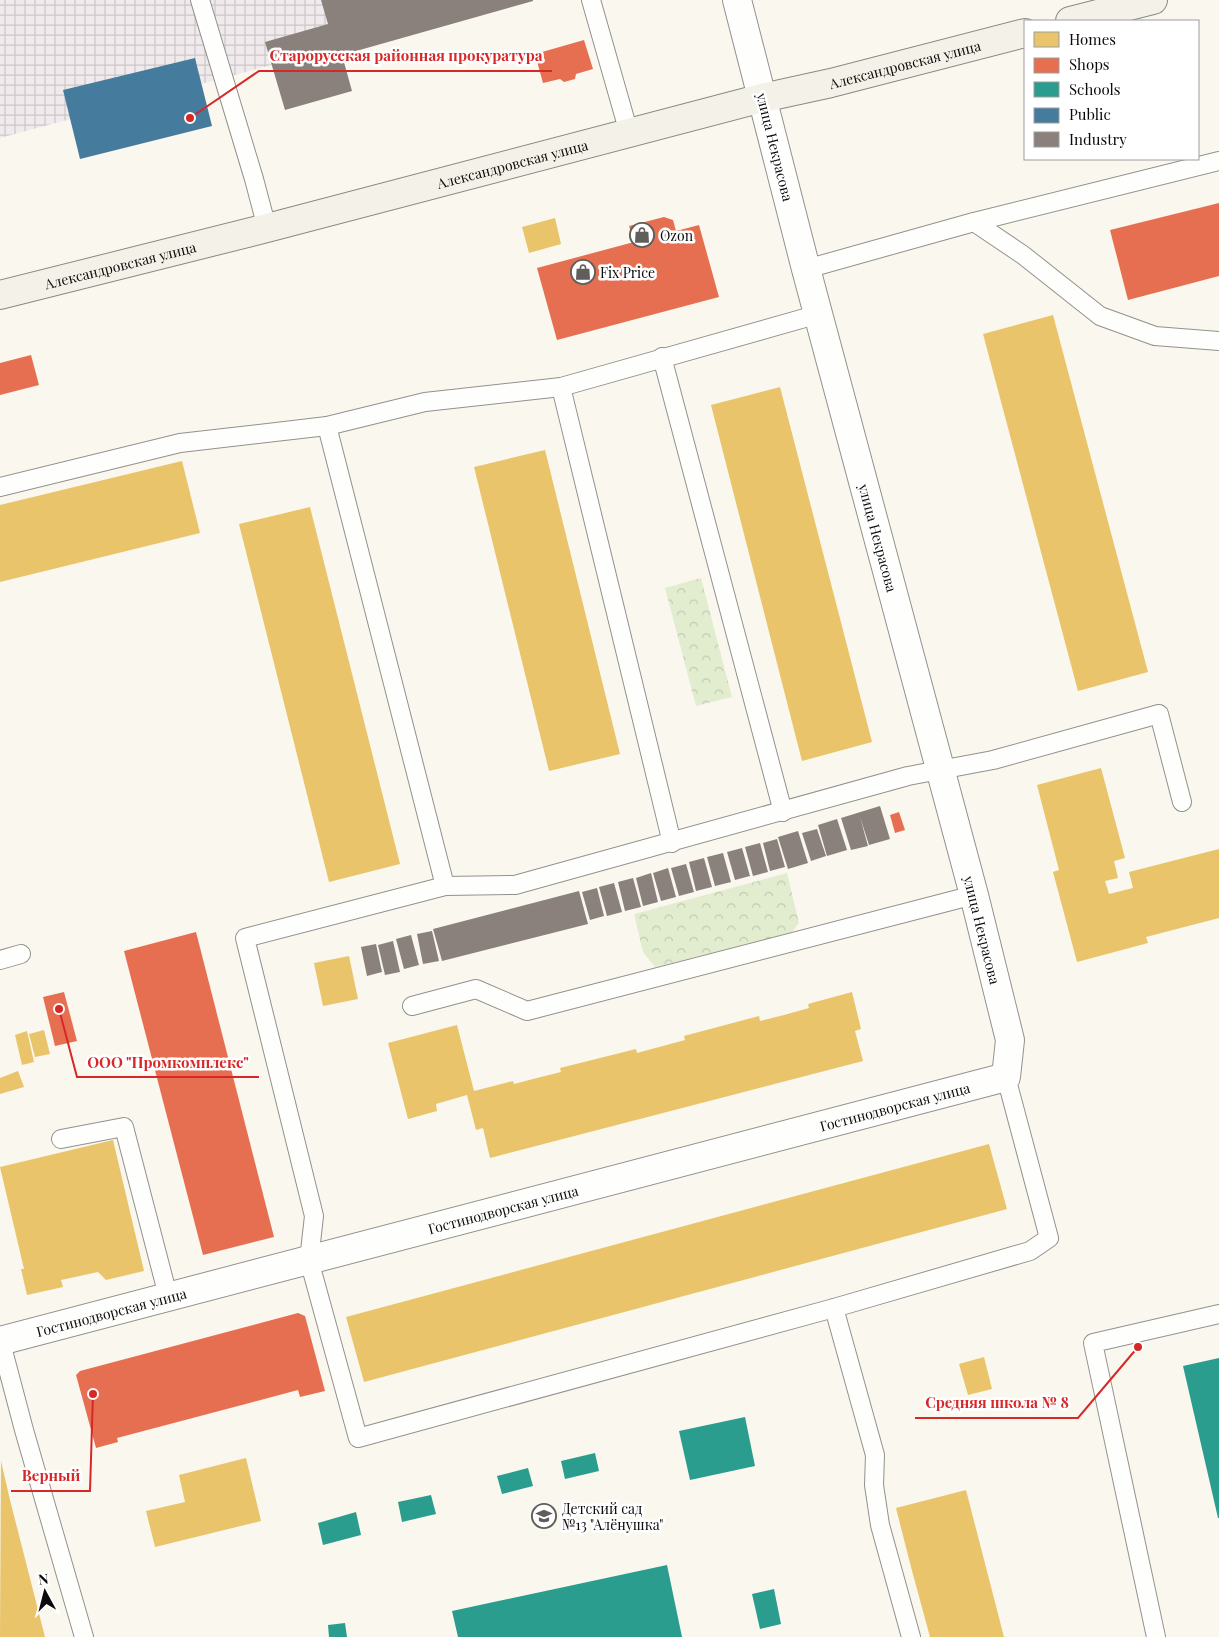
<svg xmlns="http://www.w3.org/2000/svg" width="1219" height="1637" font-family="'Playfair Display',serif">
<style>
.industrial{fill:url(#industrial-grid)}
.park{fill:url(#park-crowns)}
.homes{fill:#e9c46a}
.shops{fill:#e76f51}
.schools{fill:#2a9d8f}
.public{fill:#457b9d}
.industry{fill:#8a817c}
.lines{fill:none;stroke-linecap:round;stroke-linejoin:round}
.lane-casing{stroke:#93918d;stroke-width:20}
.street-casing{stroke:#93918d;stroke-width:30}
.secondary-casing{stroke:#898884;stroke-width:30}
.lane{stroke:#fefefc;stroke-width:18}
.street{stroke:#fefefc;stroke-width:28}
.secondary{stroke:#f4f2e8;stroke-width:28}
.labels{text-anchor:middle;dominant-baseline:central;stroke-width:5;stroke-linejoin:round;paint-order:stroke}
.street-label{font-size:14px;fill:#0b0b0b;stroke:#fff}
.poi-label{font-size:14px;fill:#0b0b0b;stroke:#fff;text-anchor:start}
.leader{fill:none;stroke:#d62828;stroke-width:2}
.callout-dot{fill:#d62828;stroke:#fff;stroke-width:2}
.callout-label{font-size:15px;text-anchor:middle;font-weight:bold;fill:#d62828;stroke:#fff;stroke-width:5;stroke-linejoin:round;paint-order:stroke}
</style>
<defs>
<pattern id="industrial-grid" width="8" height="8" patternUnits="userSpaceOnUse" patternTransform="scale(1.25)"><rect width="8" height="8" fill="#f0eaec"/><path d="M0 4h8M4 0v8" fill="none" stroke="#ccc7c9"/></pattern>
<pattern id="park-crowns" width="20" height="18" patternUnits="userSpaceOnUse" patternTransform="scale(1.25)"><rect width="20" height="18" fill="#e2edd0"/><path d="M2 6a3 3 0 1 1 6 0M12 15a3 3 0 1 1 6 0" fill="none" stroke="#c1cab1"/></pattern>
</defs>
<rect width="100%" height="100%" fill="#faf7ee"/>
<path class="industrial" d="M 0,0 L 513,0 L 0,138 Z"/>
<g class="park">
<path d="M 701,578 L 732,697 L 696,706 L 665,588 Z"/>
<path d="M 787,873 L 799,923 L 791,933 L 655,967 L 643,952 L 634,914 Z"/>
</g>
<g class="homes">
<path d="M 555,218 L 561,244 L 529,253 L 522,227 Z"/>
<path d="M 1053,315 L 1148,672 L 1078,691 L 983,334 Z"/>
<path d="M 780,387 L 872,742 L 802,761 L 711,405 Z"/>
<path d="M 545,450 L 620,754 L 549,771 L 474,467 Z"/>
<path d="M 182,461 L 200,533 L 0,582 L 0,505 Z"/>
<path d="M 310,507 L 400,864 L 329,882 L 239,524 Z"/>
<path d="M 1101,768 L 1125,858 L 1114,861 L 1118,878 L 1105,881 L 1109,894 L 1133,888 L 1129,872 L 1219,849 L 1219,918 L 1146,937 L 1148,943 L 1077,962 L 1053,872 L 1059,870 L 1037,785 Z"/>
<path d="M 349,956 L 358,999 L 323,1006 L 314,963 Z"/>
<path d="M 852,992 L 861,1029 L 855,1031 L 863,1061 L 490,1158 L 483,1128 L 476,1130 L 467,1095 L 436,1104 L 437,1111 L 408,1119 L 388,1043 L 457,1025 L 474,1091 L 513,1081 L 514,1084 L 537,1078 L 561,1072 L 560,1068 L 636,1049 L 637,1053 L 685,1040 L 684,1036 L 759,1016 L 760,1021 L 784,1015 L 809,1008 L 808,1004 Z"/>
<path d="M 44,1030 L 50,1054 L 35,1057 L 29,1034 Z"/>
<path d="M 27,1031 L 34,1062 L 22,1065 L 15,1035 Z"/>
<path d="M 18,1071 L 24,1087 L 0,1094 L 0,1078 Z"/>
<path d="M 113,1140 L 144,1271 L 106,1280 L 98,1272 L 61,1280 L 63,1287 L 27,1295 L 21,1269 L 24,1269 L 0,1167 Z"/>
<path d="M 989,1144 L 1007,1209 L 364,1382 L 346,1317 Z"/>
<path d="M 984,1357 L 992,1389 L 968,1395 L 959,1364 Z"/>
<path d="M 246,1458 L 261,1521 L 155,1547 L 146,1511 L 185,1502 L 179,1475 Z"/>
<path d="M 1,1461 L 10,1500 L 45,1637 L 0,1637 Z"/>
<path d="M 966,1490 L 1004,1637 L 930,1637 L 911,1567 L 896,1508 Z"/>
</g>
<g class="shops">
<path d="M 584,40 L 593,69 L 576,74 L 575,79 L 564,82 L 560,79 L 543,83 L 535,54 Z"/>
<path d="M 1219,203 L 1219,276 L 1128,300 L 1110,230 Z"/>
<path d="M 664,217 L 673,220 L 676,231 L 699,225 L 719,297 L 557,340 L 537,268 L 634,242 L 629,226 Z"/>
<path d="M 31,355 L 39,385 L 0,395 L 0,363 Z"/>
<path d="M 899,812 L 905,830 L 895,833 L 890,815 Z"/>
<path d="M 196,932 L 274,1237 L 203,1255 L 124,951 Z"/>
<path d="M 64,992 L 77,1041 L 55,1046 L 43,997 Z"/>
<path d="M 298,1313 L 305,1316 L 325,1391 L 300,1397 L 298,1390 L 117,1438 L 118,1442 L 96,1448 L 76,1375 L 80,1371 Z"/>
</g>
<g class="schools">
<path d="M 1219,1358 L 1219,1518 L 1218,1518 L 1183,1366 Z"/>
<path d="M 745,1417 L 755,1466 L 690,1480 L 679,1431 Z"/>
<path d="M 595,1453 L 599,1471 L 565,1479 L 561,1461 Z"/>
<path d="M 528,1468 L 533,1486 L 502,1494 L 497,1476 Z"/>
<path d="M 431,1495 L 436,1514 L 402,1522 L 398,1502 Z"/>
<path d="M 356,1512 L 361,1535 L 323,1545 L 318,1523 Z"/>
<path d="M 667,1565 L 682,1637 L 458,1637 L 452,1611 Z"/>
<path d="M 774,1589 L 781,1624 L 760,1629 L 752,1594 Z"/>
<path d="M 345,1623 L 347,1637 L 329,1637 L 328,1625 Z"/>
</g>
<path class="public" d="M 195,58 L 212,126 L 80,159 L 63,90 Z"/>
<g class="industry">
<path d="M 321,0 L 533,0 L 533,1 L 342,55 L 352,91 L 285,110 L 265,42 L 328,24 Z"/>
<path d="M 880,806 L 890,839 L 869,845 L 860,817 L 868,846 L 851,850 L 841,818 Z"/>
<path d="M 837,819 L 847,850 L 827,856 L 818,825 Z"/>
<path d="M 817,829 L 826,856 L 811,861 L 802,833 Z"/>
<path d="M 798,831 L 808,863 L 788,869 L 778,837 Z"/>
<path d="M 777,839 L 785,867 L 770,871 L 763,843 Z"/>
<path d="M 760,843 L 768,872 L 753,876 L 745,847 Z"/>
<path d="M 742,848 L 750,876 L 735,880 L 727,852 Z"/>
<path d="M 723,853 L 731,882 L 715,886 L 707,857 Z"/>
<path d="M 704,858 L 712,887 L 696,891 L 689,862 Z"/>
<path d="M 686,864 L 694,892 L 679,896 L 671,868 Z"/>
<path d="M 668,868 L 676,897 L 661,901 L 653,873 Z"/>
<path d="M 651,873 L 658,902 L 643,906 L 636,878 Z"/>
<path d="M 633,878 L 641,907 L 625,911 L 618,882 Z"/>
<path d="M 614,883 L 622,912 L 607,916 L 599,887 Z"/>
<path d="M 597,888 L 604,916 L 590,920 L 582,892 Z"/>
<path d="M 579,891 L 588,924 L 442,961 L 433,929 Z"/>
<path d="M 432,931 L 439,961 L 423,964 L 417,934 Z"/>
<path d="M 411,935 L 419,965 L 404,969 L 396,939 Z"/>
<path d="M 393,941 L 400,972 L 385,975 L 378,945 Z"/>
<path d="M 376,944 L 382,972 L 367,976 L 361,947 Z"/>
</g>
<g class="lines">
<defs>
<g id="lane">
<path d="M 200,0 L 254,179 L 267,228"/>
<path d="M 591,0 L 629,133"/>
<path d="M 974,222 L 1023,255 L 1100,316 L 1155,336 L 1219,341"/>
<path d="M 806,269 L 974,222 L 1219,161"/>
<path d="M 662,357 L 783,812"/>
<path d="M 561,387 L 672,843"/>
<path d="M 327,426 L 445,886"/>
<path d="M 0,487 L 180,443 L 327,426 L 425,402 L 561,387 L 819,314"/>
<path d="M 0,960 L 21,954"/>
<path d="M 412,1006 L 476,989 L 527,1011 L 974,895"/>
<path d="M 1006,1077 L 1049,1238 L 1030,1251 L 834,1308 L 358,1438 L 309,1260 L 314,1216 L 245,938 L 445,886 L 515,885 L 908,776 L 993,760 L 1159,714 L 1182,802"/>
<path d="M 61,1139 L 124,1127 L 168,1296"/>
<path d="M 834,1308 L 875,1455 L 874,1485 L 880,1525 L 911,1637"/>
<path d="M 0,1339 L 24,1430 L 84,1637"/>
<path d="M 1156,1637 L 1093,1343 L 1219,1314"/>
</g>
<g id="street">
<path id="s1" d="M 0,1341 L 1006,1077 L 1010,1040 L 974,895 L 806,269 L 737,0"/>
</g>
<g id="secondary">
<path d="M 1070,21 L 1153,0"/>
<path id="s2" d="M 0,295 L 267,228 L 762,98 L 831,83 L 1025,33"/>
</g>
</defs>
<use href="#lane" class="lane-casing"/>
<use href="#street" class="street-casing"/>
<use href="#secondary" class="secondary-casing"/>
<use href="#lane" class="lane"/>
<use href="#street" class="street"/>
<use href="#secondary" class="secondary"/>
</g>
<defs>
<symbol id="shop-ring" viewBox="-11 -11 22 22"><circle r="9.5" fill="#fff" stroke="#5f5e5a" stroke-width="1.5"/><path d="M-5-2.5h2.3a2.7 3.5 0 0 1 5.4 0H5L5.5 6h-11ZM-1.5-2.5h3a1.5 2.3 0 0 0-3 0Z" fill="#5f5e5a"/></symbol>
<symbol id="school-ring" viewBox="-11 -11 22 22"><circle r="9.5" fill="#fff" stroke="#5f5e5a" stroke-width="1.5"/><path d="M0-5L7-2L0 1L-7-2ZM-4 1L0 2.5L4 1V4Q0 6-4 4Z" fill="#5f5e5a"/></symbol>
</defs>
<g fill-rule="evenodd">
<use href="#shop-ring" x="628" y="221" width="28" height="28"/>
<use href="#shop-ring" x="569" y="258" width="28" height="28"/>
<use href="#school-ring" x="530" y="1502" width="28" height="28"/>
</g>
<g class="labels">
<g class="street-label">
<text stroke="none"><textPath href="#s2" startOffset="934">Александровская улица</textPath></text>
<text transform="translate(775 147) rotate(76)">улица Некрасова</text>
<text stroke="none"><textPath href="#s2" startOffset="529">Александровская улица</textPath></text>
<text stroke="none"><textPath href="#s2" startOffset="124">Александровская улица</textPath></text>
<text transform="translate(878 538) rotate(75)">улица Некрасова</text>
<text transform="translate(982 930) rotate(76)">улица Некрасова</text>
<text stroke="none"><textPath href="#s1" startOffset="925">Гостинодворская улица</textPath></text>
<text stroke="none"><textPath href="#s1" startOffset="520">Гостинодворская улица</textPath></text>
<text stroke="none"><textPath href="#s1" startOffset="115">Гостинодворская улица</textPath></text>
</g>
<g class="poi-label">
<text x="660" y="235">Ozon</text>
<text x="600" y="272">Fix Price</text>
<text x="562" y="1508">Детский сад<tspan x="562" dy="16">№13 "Алёнушка"</tspan></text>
</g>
</g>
<path class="leader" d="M190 118L259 71H552M59 1009L77 1077H259M1138 1347L1078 1418H915M93 1394L90 1491H11"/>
<g class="callout-dot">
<circle cx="190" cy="118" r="5"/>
<circle cx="59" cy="1009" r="5"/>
<circle cx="1138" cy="1347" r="5"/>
<circle cx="93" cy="1394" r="5"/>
</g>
<g class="callout-label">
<text x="406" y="61">Старорусская районная прокуратура</text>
<text x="168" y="1068">ООО "Промкомплекс"</text>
<text x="997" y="1408">Средняя школа № 8</text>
<text x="51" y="1481">Верный</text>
</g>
<rect x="1024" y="20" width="175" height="140" fill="#ffffff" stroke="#9d9d9d"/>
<rect x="1034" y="32" width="25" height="15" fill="#e9c46a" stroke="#9d9d9d"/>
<text x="1069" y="45" font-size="15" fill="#0b0b0b">Homes</text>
<rect x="1034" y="58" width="25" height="15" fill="#e76f51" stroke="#9d9d9d"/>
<text x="1069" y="70" font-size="15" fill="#0b0b0b">Shops</text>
<rect x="1034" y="82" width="25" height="15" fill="#2a9d8f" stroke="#9d9d9d"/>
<text x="1069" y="95" font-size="15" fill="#0b0b0b">Schools</text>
<rect x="1034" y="108" width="25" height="15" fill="#457b9d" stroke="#9d9d9d"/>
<text x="1069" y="120" font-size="15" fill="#0b0b0b">Public</text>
<rect x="1034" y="132" width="25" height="15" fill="#8a817c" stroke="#9d9d9d"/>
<text x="1069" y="145" font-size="15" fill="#0b0b0b">Industry</text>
<g transform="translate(45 1592) rotate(353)" stroke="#ffffff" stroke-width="4" paint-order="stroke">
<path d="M0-4L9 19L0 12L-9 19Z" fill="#0b0b0b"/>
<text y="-8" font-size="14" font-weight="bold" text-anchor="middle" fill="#0b0b0b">N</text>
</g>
</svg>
